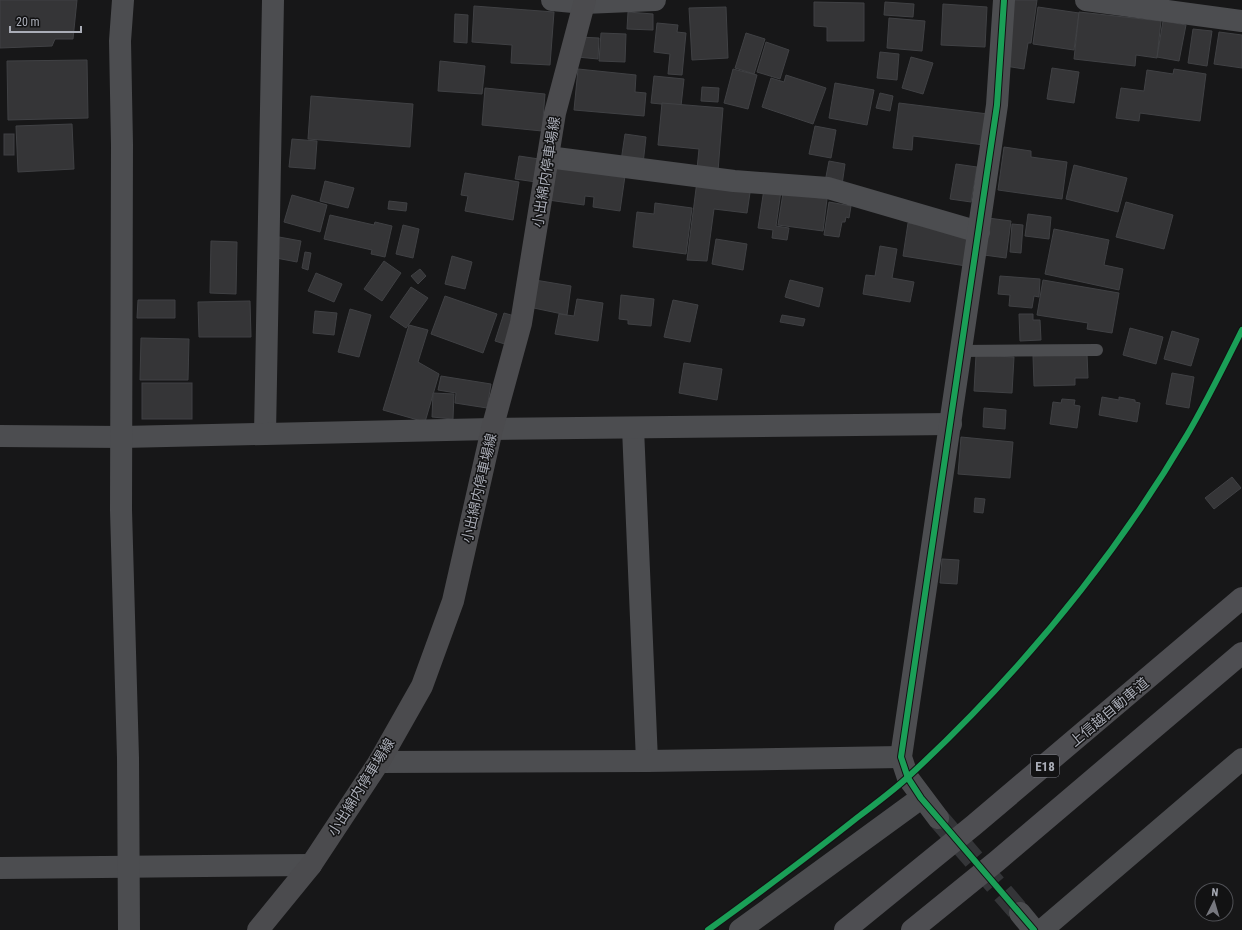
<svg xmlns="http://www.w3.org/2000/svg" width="1242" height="930" font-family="'Roboto Condensed','Noto Sans JP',sans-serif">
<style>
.building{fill:#353537;stroke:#404144}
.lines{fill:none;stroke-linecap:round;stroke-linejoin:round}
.minor-tunnel{stroke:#343538;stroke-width:22;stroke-dasharray:22 11;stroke-linecap:butt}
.service{stroke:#4c4d50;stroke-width:12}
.minor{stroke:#4c4d50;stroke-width:22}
.tertiary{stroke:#4c4d50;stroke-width:22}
.secondary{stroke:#4b4b4e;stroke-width:22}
.motorway{stroke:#4e4e52;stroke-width:22}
.cycleway-casing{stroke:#121213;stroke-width:8}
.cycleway{stroke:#1a9f57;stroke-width:6}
.labels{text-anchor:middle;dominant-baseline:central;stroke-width:3;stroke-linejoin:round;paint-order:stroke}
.shield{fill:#121213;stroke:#7c7e86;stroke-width:1}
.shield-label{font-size:13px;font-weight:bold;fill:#aaadb7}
.street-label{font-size:14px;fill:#aaadb7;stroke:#121213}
</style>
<rect width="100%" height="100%" fill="#171718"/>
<g class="building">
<path d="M 0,0 L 77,0 L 73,39 L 55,39 L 52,46 L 0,48 Z"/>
<path d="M 1014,0 L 1037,0 L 1031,43 L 1028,43 L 1024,69 L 1005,66 Z"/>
<path d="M 814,2 L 864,3 L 864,41 L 827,41 L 827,27 L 814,26 Z"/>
<path d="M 885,2 L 914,4 L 913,17 L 884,15 Z"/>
<path d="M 943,4 L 987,7 L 985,47 L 941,45 Z"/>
<path d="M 474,6 L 554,12 L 550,65 L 511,63 L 512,45 L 472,42 Z"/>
<path d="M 726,7 L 728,58 L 692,60 L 689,8 Z"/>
<path d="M 1038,7 L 1079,13 L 1074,50 L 1033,44 Z"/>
<path d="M 628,12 L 653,14 L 653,30 L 627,29 Z"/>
<path d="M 1079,12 L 1161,21 L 1157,58 L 1136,55 L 1135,66 L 1074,59 Z"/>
<path d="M 455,14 L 468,15 L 467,43 L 454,42 Z"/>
<path d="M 889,18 L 925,21 L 922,51 L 887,48 Z"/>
<path d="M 1163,21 L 1186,25 L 1179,61 L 1157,57 Z"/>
<path d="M 657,23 L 678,25 L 677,32 L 686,33 L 682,75 L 668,74 L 670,54 L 654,52 Z"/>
<path d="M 1193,29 L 1212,31 L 1207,66 L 1188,63 Z"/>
<path d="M 1219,32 L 1242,35 L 1242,68 L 1214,64 Z"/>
<path d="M 601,33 L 626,34 L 625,62 L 599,61 Z"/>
<path d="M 746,33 L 765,39 L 754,74 L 735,68 Z"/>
<path d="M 579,37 L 599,38 L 598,59 L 577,57 Z"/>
<path d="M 766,42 L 789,50 L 780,79 L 757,72 Z"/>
<path d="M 880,52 L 899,54 L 897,80 L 877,78 Z"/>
<path d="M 911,57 L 933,63 L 923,94 L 902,88 Z"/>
<path d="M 87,60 L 88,118 L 8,120 L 7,61 Z"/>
<path d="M 440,61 L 485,66 L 482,94 L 438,91 Z"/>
<path d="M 1052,68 L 1079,72 L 1074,103 L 1047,99 Z"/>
<path d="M 578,69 L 636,75 L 635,92 L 646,93 L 644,116 L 574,110 Z"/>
<path d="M 733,69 L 757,75 L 748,109 L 724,103 Z"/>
<path d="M 1174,69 L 1206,74 L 1200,121 L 1140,113 L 1139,121 L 1116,118 L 1121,88 L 1144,91 L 1147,70 L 1173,74 Z"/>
<path d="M 786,75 L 826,88 L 813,124 L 762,107 L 771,78 L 784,82 Z"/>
<path d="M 654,76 L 684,79 L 681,106 L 651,103 Z"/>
<path d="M 835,83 L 874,90 L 867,125 L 829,118 Z"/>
<path d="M 702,87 L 719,88 L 718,102 L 701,101 Z"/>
<path d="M 485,88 L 545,94 L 542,131 L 482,125 Z"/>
<path d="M 880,93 L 893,96 L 890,111 L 876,108 Z"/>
<path d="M 311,96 L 413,104 L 410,147 L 308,139 Z"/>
<path d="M 662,103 L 723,108 L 718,171 L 697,169 L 699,149 L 658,145 Z"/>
<path d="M 899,103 L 988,114 L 984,145 L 913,136 L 912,150 L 893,148 Z"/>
<path d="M 72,124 L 74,169 L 18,172 L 16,126 Z"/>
<path d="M 815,126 L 836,130 L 831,158 L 809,154 Z"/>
<rect x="4" y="134" width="10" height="21"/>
<path d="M 625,134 L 646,137 L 643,164 L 621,161 Z"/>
<path d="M 292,139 L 317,141 L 315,169 L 289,167 Z"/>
<path d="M 1004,147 L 1031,151 L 1031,157 L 1067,162 L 1062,199 L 998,190 Z"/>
<path d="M 519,156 L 539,159 L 536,182 L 515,179 Z"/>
<path d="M 829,161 L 845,164 L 842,185 L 825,182 Z"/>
<path d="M 956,164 L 977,167 L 971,202 L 950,199 Z"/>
<path d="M 553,165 L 625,176 L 620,211 L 593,207 L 594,197 L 585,196 L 584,205 L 548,200 Z"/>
<path d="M 1074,165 L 1127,178 L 1118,212 L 1066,199 Z"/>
<path d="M 465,173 L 519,182 L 513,220 L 465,211 L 468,196 L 461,195 Z"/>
<path d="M 325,181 L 354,188 L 348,208 L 320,201 Z"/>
<path d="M 697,181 L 751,186 L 747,213 L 714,209 L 707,261 L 687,260 Z"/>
<path d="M 764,189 L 781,191 L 776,226 L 789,228 L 787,240 L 772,238 L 773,230 L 758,228 Z"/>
<path d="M 783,193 L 827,199 L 823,231 L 778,225 Z"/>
<path d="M 292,195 L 327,205 L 320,232 L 284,222 Z"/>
<path d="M 389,201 L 407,203 L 406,211 L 388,209 Z"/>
<path d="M 829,202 L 851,206 L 849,218 L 846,217 L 845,222 L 842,222 L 839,237 L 824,235 Z"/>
<path d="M 1126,202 L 1173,215 L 1164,249 L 1116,237 Z"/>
<path d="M 655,203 L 692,208 L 686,254 L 633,247 L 637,212 L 654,214 Z"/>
<path d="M 1028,214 L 1051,217 L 1049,239 L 1025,236 Z"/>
<path d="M 330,215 L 374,225 L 375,222 L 392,226 L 385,257 L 371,254 L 372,250 L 324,239 Z"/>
<path d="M 988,218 L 1011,221 L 1006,258 L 984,255 Z"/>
<path d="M 908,223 L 971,233 L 966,266 L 903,256 Z"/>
<path d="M 1012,224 L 1023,225 L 1021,253 L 1010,252 Z"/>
<path d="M 403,225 L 419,229 L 413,258 L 396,254 Z"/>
<path d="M 1054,229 L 1109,240 L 1104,265 L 1123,269 L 1119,290 L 1045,274 Z"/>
<path d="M 279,237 L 301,241 L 297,262 L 276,258 Z"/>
<path d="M 716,239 L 747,244 L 743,270 L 712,264 Z"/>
<path d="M 211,241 L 237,242 L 236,294 L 210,293 Z"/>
<path d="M 880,246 L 897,249 L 892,278 L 914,282 L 910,302 L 863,294 L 866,275 L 875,276 Z"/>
<path d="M 305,252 L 311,253 L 308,270 L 302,268 Z"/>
<path d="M 452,256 L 472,262 L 465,289 L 445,284 Z"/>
<path d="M 384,261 L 401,273 L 382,301 L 364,289 Z"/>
<path d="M 420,269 L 426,276 L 418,284 L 411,276 Z"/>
<path d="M 316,273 L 342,284 L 334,302 L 308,291 Z"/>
<path d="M 1000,276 L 1040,279 L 1039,297 L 1034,296 L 1032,308 L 1009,306 L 1010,295 L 998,294 Z"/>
<path d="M 535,280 L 571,286 L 567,315 L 529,307 Z"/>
<path d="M 790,280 L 823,288 L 819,307 L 785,297 Z"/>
<path d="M 1043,280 L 1119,293 L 1112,333 L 1087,329 L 1088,323 L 1037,315 Z"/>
<path d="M 411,287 L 428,298 L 406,328 L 390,317 Z"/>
<path d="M 621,295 L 654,299 L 651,326 L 628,324 L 628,320 L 619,319 Z"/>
<path d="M 445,296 L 497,314 L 483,353 L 431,334 Z"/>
<path d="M 577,299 L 603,303 L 598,341 L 555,334 L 559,314 L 574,316 Z"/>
<path d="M 138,300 L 175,300 L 175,318 L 137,318 Z"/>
<path d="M 673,300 L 698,305 L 690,342 L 664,337 Z"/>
<path d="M 250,301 L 251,337 L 199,337 L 198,302 Z"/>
<path d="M 350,309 L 371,315 L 359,357 L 338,352 Z"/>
<path d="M 315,311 L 337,313 L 334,335 L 313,333 Z"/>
<path d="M 504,313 L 518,317 L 508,345 L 495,341 Z"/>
<path d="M 1019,314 L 1033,314 L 1033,320 L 1040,320 L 1041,340 L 1020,341 Z"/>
<path d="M 782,315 L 805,319 L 803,326 L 780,322 Z"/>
<path d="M 409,325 L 428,330 L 418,362 L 439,374 L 425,422 L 383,410 Z"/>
<path d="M 1130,328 L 1163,337 L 1156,364 L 1123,355 Z"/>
<path d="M 1172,331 L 1199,339 L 1191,366 L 1164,359 Z"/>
<path d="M 141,338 L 189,339 L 188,380 L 140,380 Z"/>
<path d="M 1087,354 L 1088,378 L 1075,378 L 1075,385 L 1034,386 L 1033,356 Z"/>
<path d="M 976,355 L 1014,357 L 1012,393 L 974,391 Z"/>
<path d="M 684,363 L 722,369 L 717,400 L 679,393 Z"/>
<path d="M 1172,373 L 1194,377 L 1189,408 L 1166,404 Z"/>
<path d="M 441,376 L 491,384 L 487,408 L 455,403 L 456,393 L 438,390 Z"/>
<rect x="142" y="383" width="50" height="36"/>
<path d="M 433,393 L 454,394 L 453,419 L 432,417 Z"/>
<path d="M 1102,397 L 1119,400 L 1119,397 L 1135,400 L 1135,402 L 1140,403 L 1137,422 L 1099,415 Z"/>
<path d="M 1062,399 L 1075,400 L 1074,405 L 1080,406 L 1077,428 L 1050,424 L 1053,402 L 1061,403 Z"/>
<path d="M 984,408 L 1006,410 L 1005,429 L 983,427 Z"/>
<path d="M 961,437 L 1013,442 L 1010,478 L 958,474 Z"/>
<path d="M 1232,477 L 1241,488 L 1214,509 L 1205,498 Z"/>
<path d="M 975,498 L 985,499 L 983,513 L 974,512 Z"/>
<path d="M 942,559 L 959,560 L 957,584 L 940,583 Z"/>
</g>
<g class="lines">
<path class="minor-tunnel" d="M 938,818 L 1020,913"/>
<path class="service" d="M 961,351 L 1097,350"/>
<g class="minor">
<path d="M 552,0 L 584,3 L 655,0"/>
<path d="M 1086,0 L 1242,21"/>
<path d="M 548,157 L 734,181 L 828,188 L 979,232"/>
<path d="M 633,428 L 647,761"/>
<path d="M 265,434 L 273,0"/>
<path d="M 0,436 L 122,437 L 492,429 L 951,424"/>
<path d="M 379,762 L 647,761 L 901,757"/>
<path d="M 938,818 L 908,778 L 901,757 L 997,105 L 1004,0"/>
<path d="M 0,868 L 311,865"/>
<path d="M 1020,913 L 1034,930"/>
<path d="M 740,930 L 921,798"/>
<path d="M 1042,930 L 1242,759"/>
</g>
<path class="tertiary" d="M 123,0 L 120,41 L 122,145 L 121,510 L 128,758 L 129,930"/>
<path class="secondary" d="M 258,930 L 311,865 L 379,762 L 422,686 L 453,601 L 492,429 L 521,323 L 555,113 L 585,0"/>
<g class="motorway">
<path d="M 845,930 L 974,825 L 1242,598"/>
<path d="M 912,930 L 997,861 L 1242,653"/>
</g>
<defs>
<g id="cycleway">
<path d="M 1004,0 L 997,105 L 901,757 L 908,778 L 921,798 L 1034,930"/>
<path d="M 708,930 C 759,893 809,856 858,817 C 875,804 893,791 909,776 C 1017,676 1112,562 1187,435 C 1207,401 1224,366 1242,330"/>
</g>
</defs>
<use href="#cycleway" class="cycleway-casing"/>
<use href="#cycleway" class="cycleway"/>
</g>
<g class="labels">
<rect class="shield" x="1031" y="755" width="28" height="22" rx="3"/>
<g class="shield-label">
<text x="1045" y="766">E18</text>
</g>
<g class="street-label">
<text transform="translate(546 172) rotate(-81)">小出綿内停車場線</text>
<text transform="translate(479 488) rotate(-77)">小出綿内停車場線</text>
<text transform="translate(1109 712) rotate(-40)">上信越自動車道</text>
<text transform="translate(361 787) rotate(-58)">小出綿内停車場線</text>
</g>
</g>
<g transform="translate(1214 902) rotate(5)"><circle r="19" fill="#121213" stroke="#4f5055"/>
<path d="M0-3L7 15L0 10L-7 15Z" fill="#77787f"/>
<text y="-6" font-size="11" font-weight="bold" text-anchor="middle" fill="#aaadb7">N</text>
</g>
<path d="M10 26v6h71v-6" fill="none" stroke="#aaadb7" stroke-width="2"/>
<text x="16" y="26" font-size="12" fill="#aaadb7" stroke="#121213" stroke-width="3" paint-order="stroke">20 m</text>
</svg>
